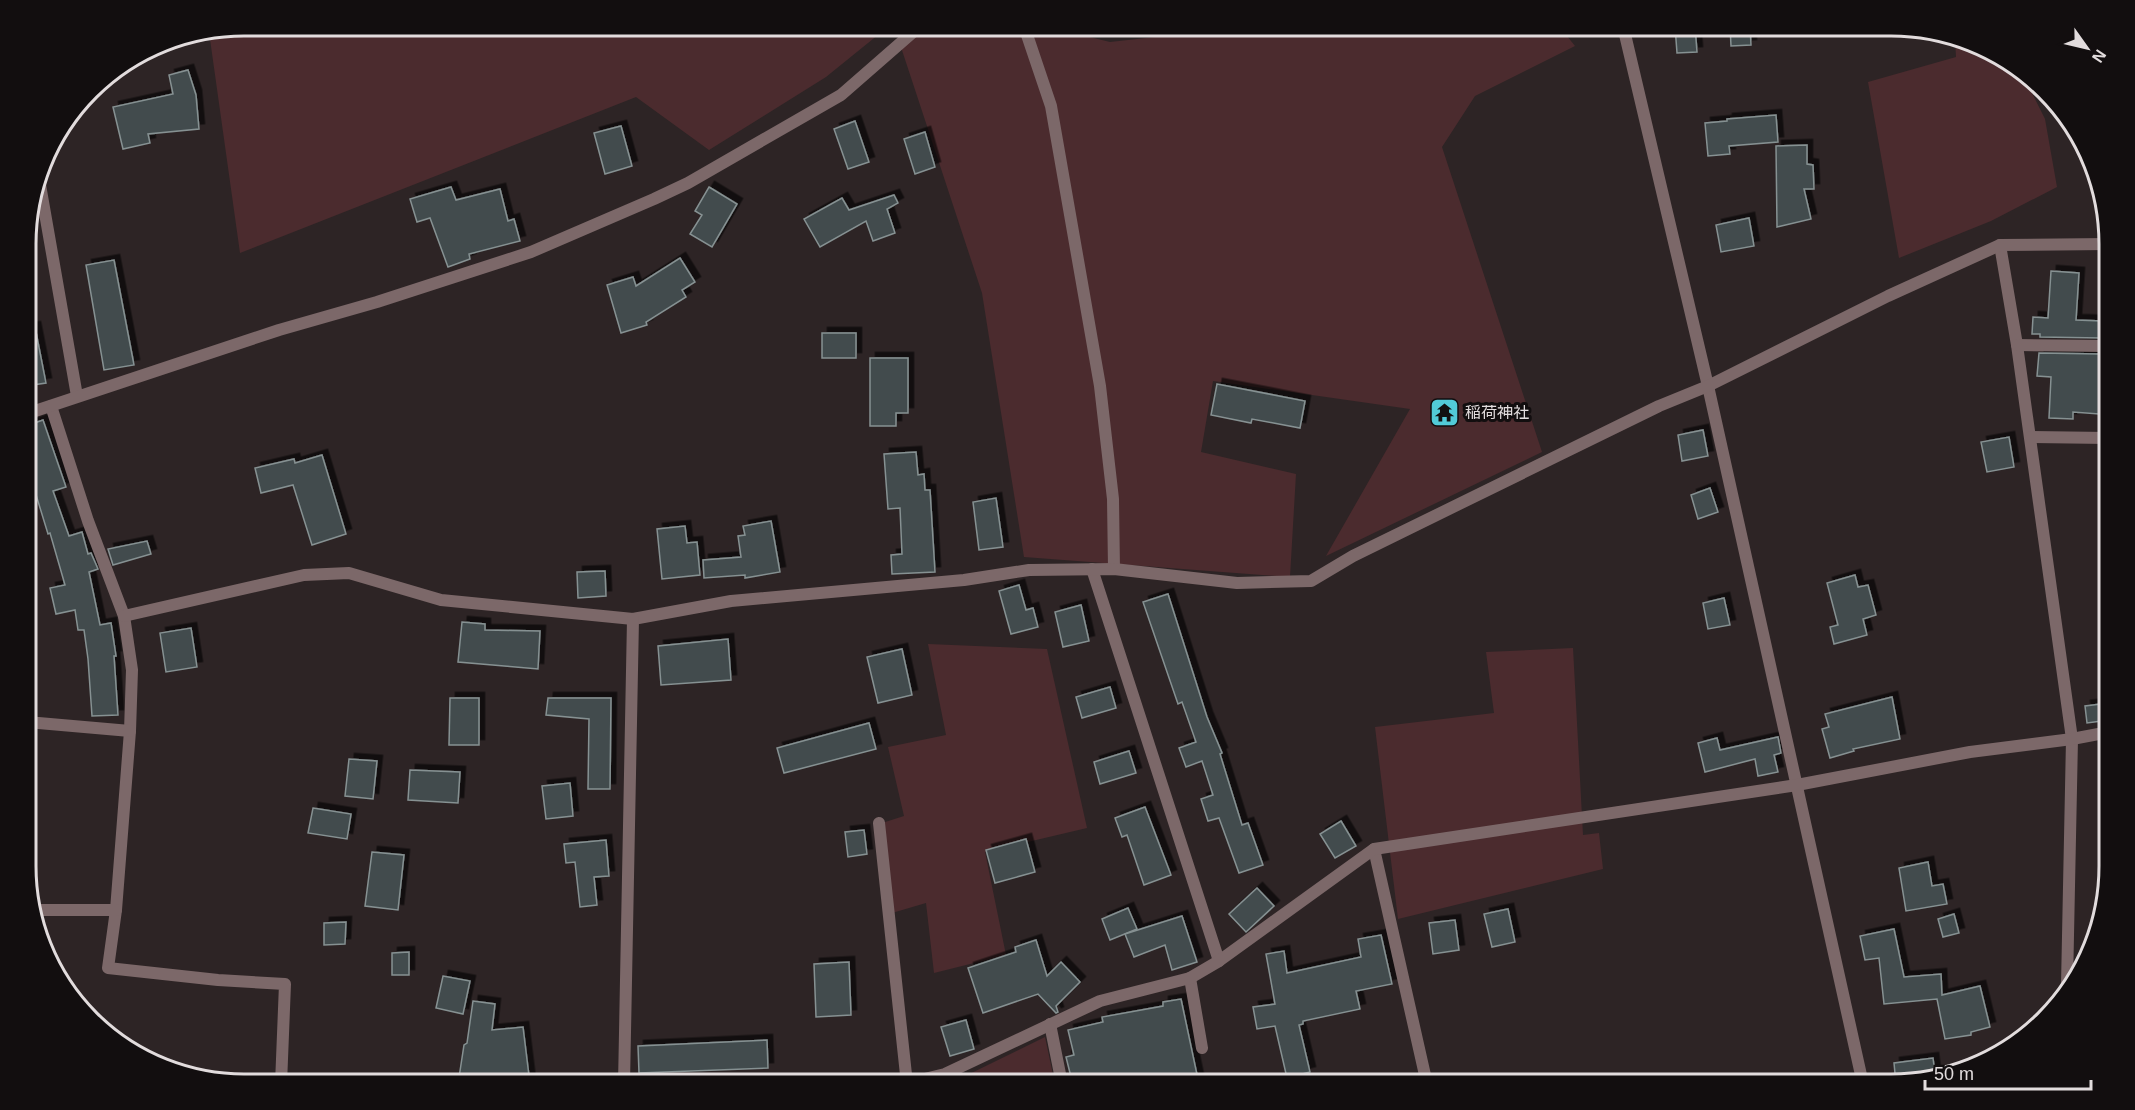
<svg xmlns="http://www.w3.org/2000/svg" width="2135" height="1110" font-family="Helvetica,'Noto Sans JP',sans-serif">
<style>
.green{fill:#4b2b2e}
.building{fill:#424c4e;stroke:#869192;stroke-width:1.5;filter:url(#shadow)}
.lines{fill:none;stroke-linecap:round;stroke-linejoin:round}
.minor{stroke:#7c6869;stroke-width:12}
.labels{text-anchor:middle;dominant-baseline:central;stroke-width:6;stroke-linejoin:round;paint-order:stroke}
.poi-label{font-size:16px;fill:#e2dcdd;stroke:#120e0f;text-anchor:start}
.rim{fill:none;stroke:#e2dcdd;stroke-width:3}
</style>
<defs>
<filter id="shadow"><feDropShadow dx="5.5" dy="-5.5" stdDeviation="0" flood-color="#0009"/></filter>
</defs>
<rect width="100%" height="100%" fill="#2d2425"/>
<g class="green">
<path d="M 244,26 L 889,26 L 826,77 L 709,150 L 636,97 L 240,253 L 209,32 Z"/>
<path d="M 894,26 L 1045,26 L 1110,42 L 1253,26 L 1450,26 L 1452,36 L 1506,26 L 1559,26 L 1575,46 L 1475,96 L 1442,147 L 1542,452 L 1326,556 L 1410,409 L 1213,381 L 1201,452 L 1296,474 L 1290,577 L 1024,557 L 982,293 Z"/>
<path d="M 1955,40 L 1988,48 L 2026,81 L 2045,119 L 2057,187 L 1991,221 L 1899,258 L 1868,82 L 1956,57 Z"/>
<path d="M 928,644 L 1047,649 L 1087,828 L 985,852 L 1006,955 L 934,973 L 926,903 L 892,913 L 879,824 L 904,816 L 888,747 L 946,735 Z"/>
<path d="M 1573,648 L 1583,835 L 1599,833 L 1603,869 L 1398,919 L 1375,727 L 1494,713 L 1486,652 Z"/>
<path d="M 1045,1037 L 1055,1084 L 949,1084 Z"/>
</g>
<g class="building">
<path d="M 1675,26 L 1695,26 L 1697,52 L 1677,53 Z"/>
<path d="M 1730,26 L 1750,26 L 1751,45 L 1731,46 Z"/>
<path d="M 188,70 L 196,95 L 199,129 L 148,134 L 150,143 L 123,149 L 113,107 L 173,94 L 169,75 Z"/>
<path d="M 1776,115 L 1778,142 L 1729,146 L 1730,154 L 1708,156 L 1705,123 L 1727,121 L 1727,119 Z"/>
<path d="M 855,121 L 869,162 L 848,169 L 834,129 Z"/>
<path d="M 621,126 L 632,166 L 605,174 L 594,133 Z"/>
<path d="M 925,132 L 935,167 L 915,174 L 904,139 Z"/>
<path d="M 1807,145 L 1807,164 L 1813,165 L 1814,189 L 1804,189 L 1811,219 L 1777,227 L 1776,146 Z"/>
<path d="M 451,187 L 456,200 L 500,189 L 508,221 L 514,219 L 520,241 L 469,254 L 470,259 L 448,267 L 430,218 L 417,222 L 410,199 Z"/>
<path d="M 709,187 L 737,204 L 712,247 L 690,234 L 702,215 L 695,211 Z"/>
<path d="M 894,195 L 898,203 L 887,209 L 895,233 L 873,241 L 866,221 L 820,247 L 804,219 L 842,198 L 849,210 Z"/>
<path d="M 1749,218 L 1754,246 L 1721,252 L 1716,225 Z"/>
<path d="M 680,258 L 695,282 L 682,290 L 686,297 L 646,322 L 647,325 L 621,333 L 607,285 L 633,277 L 636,286 Z"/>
<path d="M 114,260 L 134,365 L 104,370 L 86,265 Z"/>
<path d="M 2051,271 L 2079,273 L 2076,320 L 2102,321 L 2101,338 L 2040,337 L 2040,334 L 2032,334 L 2033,317 L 2048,318 Z"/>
<path d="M 35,327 L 46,383 L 26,386 L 26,328 Z"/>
<rect x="822" y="333" width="34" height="25"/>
<path d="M 2039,353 L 2100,354 L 2100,361 L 2106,362 L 2105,379 L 2101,378 L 2099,414 L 2073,412 L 2073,419 L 2049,418 L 2051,377 L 2037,376 Z"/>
<path d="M 870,358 L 908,358 L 908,413 L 896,413 L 896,426 L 870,426 Z"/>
<path d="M 1217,384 L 1305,401 L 1300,428 L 1252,419 L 1251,423 L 1211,415 Z"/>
<path d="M 43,420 L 66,487 L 53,491 L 69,536 L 82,532 L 88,554 L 91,553 L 98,569 L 89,572 L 100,625 L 111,623 L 116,656 L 114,656 L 118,715 L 92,716 L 88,659 L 84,630 L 78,630 L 75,610 L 56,614 L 50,588 L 65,585 L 50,533 L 48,534 L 30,475 L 27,476 L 26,426 Z"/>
<path d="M 1703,430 L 1708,456 L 1682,461 L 1678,435 Z"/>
<path d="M 2009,437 L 2014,467 L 1987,472 L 1981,442 Z"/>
<path d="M 916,452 L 918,475 L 924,474 L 925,490 L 930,490 L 935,572 L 892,574 L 891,555 L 902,554 L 900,508 L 888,509 L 884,454 Z"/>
<path d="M 322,455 L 346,534 L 312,545 L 293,485 L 261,493 L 255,468 L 294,459 L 295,463 Z"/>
<path d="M 1710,488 L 1718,512 L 1698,519 L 1691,495 Z"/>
<path d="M 996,498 L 1003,547 L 979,550 L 973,502 Z"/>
<path d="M 771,521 L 780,572 L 745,578 L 745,575 L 704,578 L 703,560 L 741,557 L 738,536 L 745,535 L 743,526 Z"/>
<path d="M 685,526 L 687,543 L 697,542 L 700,575 L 662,579 L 657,529 Z"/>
<path d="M 147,541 L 151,554 L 113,565 L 108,549 Z"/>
<path d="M 605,571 L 606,596 L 578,598 L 577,572 Z"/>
<path d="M 1855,575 L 1858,587 L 1868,585 L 1876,615 L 1863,619 L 1867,635 L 1834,644 L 1830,627 L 1838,625 L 1827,583 Z"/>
<path d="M 1019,585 L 1026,610 L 1033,608 L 1038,627 L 1011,634 L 999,591 Z"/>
<path d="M 1168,594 L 1207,717 L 1222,753 L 1220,754 L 1242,825 L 1248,823 L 1263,865 L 1239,873 L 1219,818 L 1208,821 L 1201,799 L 1213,795 L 1202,761 L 1186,767 L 1179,748 L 1196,742 L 1182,702 L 1178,704 L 1143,602 Z"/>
<path d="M 1724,598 L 1730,625 L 1708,629 L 1703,603 Z"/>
<path d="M 1081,605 L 1089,641 L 1063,647 L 1055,612 Z"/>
<path d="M 462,622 L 485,624 L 485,630 L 540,631 L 538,669 L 458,662 Z"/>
<path d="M 191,628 L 197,667 L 166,672 L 160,633 Z"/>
<path d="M 728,639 L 731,680 L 661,685 L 658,646 Z"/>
<path d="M 902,649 L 912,695 L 878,703 L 867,657 Z"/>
<path d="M 1110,687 L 1116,708 L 1082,718 L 1076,697 Z"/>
<path d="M 1892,697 L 1900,739 L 1853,749 L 1854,751 L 1830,758 L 1822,729 L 1829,727 L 1825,714 Z"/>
<path d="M 450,698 L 479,698 L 479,745 L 449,745 Z"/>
<path d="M 548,698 L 611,698 L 610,789 L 588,789 L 589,719 L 546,715 Z"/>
<path d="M 2109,703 L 2109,720 L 2087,723 L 2085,706 Z"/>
<path d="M 869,723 L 876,749 L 784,773 L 777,748 Z"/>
<path d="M 1778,737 L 1781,753 L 1774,755 L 1778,772 L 1758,776 L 1755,759 L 1705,772 L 1698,743 L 1717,738 L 1720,750 Z"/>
<path d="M 1129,751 L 1136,773 L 1100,784 L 1094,762 Z"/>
<path d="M 349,759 L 377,761 L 373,799 L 345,796 Z"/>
<path d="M 410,770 L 460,772 L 458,803 L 408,800 Z"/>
<path d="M 570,783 L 573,816 L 546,819 L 542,786 Z"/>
<path d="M 1145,807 L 1171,875 L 1144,885 L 1127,835 L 1122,837 L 1115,818 Z"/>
<path d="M 313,808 L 351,814 L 347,839 L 308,833 Z"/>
<path d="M 1341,821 L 1356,846 L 1335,858 L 1320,834 Z"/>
<path d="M 864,830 L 867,854 L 848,857 L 845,832 Z"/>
<path d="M 1026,839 L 1035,872 L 995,883 L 986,850 Z"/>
<path d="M 606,840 L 609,876 L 594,877 L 597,905 L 580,907 L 575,862 L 566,863 L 564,844 Z"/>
<path d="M 372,852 L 404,855 L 398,910 L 365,906 Z"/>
<path d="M 1928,862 L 1932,886 L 1943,884 L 1947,904 L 1906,911 L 1899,868 Z"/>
<path d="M 1257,888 L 1274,906 L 1246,932 L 1229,914 Z"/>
<path d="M 1128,908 L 1137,929 L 1110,940 L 1102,919 Z"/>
<path d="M 1508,909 L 1515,942 L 1492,947 L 1484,914 Z"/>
<path d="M 1954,914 L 1959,933 L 1943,937 L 1938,919 Z"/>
<path d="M 1182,916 L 1197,962 L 1172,970 L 1165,945 L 1134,957 L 1125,934 Z"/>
<path d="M 1455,920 L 1459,950 L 1433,954 L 1429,923 Z"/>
<path d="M 346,922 L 345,944 L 324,945 L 324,923 Z"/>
<path d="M 1894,929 L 1904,977 L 1941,974 L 1942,995 L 1980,986 L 1990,1027 L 1971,1032 L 1971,1035 L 1945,1039 L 1937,999 L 1884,1004 L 1879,958 L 1865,960 L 1860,936 Z"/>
<path d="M 1381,935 L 1392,984 L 1356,991 L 1360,1009 L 1303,1021 L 1303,1024 L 1299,1025 L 1310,1072 L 1287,1078 L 1275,1026 L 1257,1029 L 1253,1007 L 1275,1004 L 1266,954 L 1284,951 L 1287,973 L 1361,957 L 1358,939 Z"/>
<path d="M 1036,940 L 1047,976 L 1061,962 L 1080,982 L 1056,1006 L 1058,1012 L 1056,1013 L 1038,994 L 983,1013 L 968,968 L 1016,952 L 1015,947 Z"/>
<path d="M 409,952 L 409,975 L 392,975 L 392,953 Z"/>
<path d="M 849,962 L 851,1015 L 816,1017 L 814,964 Z"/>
<path d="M 443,976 L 470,981 L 463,1014 L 436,1008 Z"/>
<path d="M 1181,999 L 1199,1084 L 1166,1084 L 1164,1075 L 1104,1084 L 1086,1084 L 1084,1074 L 1071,1077 L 1066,1057 L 1074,1055 L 1068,1030 L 1103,1022 L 1102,1017 L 1163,1006 L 1163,1002 Z"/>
<path d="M 473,1001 L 495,1004 L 492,1030 L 523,1027 L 530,1084 L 458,1084 L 464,1045 L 467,1043 Z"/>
<path d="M 966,1020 L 974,1049 L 950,1056 L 941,1027 Z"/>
<path d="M 767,1040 L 768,1068 L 639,1073 L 638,1046 Z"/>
<path d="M 1933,1058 L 1935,1074 L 1905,1084 L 1896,1084 L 1894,1063 Z"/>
</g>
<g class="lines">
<g class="minor">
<path d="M 1024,26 L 1051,106 L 1100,386 L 1113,499 L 1114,569"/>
<path d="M 1623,26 L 1708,386 L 1863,1084"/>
<path d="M 39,179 L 77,396"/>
<path d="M 2000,245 L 2017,345 L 2072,739 L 2067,985"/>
<path d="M 2017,345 L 2108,346"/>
<path d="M 51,406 L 88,521 L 124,616 L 132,670 L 130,731 L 116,910 L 108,968 L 218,980 L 285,984 L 281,1084"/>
<path d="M 26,414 L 279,330 L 377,302 L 531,252 L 654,199 L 688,183 L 841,95 L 920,26"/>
<path d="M 2031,437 L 2108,438"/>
<path d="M 1092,569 L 1219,961"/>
<path d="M 124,616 L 304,575 L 349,573 L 441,600 L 633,619 L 731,601 L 964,580 L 1029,570 L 1114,569 L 1237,583 L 1311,581 L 1353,556 L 1659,406 L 1708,386 L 1888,296 L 2000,245 L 2108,244"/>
<path d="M 27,722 L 130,731"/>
<path d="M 879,823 L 907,1084"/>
<path d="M 1374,849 L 1427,1084"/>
<path d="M 34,910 L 116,910"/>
<path d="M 1190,978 L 1202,1048"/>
<path d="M 1050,1024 L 1062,1084"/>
<path d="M 624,1084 L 633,619"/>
<path d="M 904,1084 L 945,1074 L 1100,1001 L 1190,978 L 1219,961 L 1374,849 L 1797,785 L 1970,752 L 2072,739 L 2109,732"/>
</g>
</g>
<defs>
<symbol id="temple-square" viewBox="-11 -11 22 22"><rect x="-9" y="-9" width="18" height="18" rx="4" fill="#52cbd8" stroke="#120e0f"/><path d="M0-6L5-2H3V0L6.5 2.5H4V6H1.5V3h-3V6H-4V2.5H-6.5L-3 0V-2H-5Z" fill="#111"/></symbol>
</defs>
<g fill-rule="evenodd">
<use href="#temple-square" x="1428" y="396" width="33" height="33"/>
</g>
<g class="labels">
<g class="poi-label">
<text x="1465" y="412">稲荷神社</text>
</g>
</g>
<path d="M0 0H2135V1110H0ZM244 36H1891A208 208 0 0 1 2099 244V866A208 208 0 0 1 1891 1074H244A208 208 0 0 1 36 866V244A208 208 0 0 1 244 36Z" fill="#120e0f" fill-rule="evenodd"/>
<path class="rim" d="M244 36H1891A208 208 0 0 1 2099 244V866A208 208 0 0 1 1891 1074H244A208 208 0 0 1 36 866V244A208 208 0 0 1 244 36Z"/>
<g transform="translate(2087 48) rotate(124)" stroke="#120e0f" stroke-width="4.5" paint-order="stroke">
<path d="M0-4.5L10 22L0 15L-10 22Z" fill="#e2dcdd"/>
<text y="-9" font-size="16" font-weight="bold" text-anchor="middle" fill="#e2dcdd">N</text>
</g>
<path d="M1925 1080v9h166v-9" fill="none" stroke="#e2dcdd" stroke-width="3"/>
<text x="1934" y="1080" font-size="18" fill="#e2dcdd" stroke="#120e0f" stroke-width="4.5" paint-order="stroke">50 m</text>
</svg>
